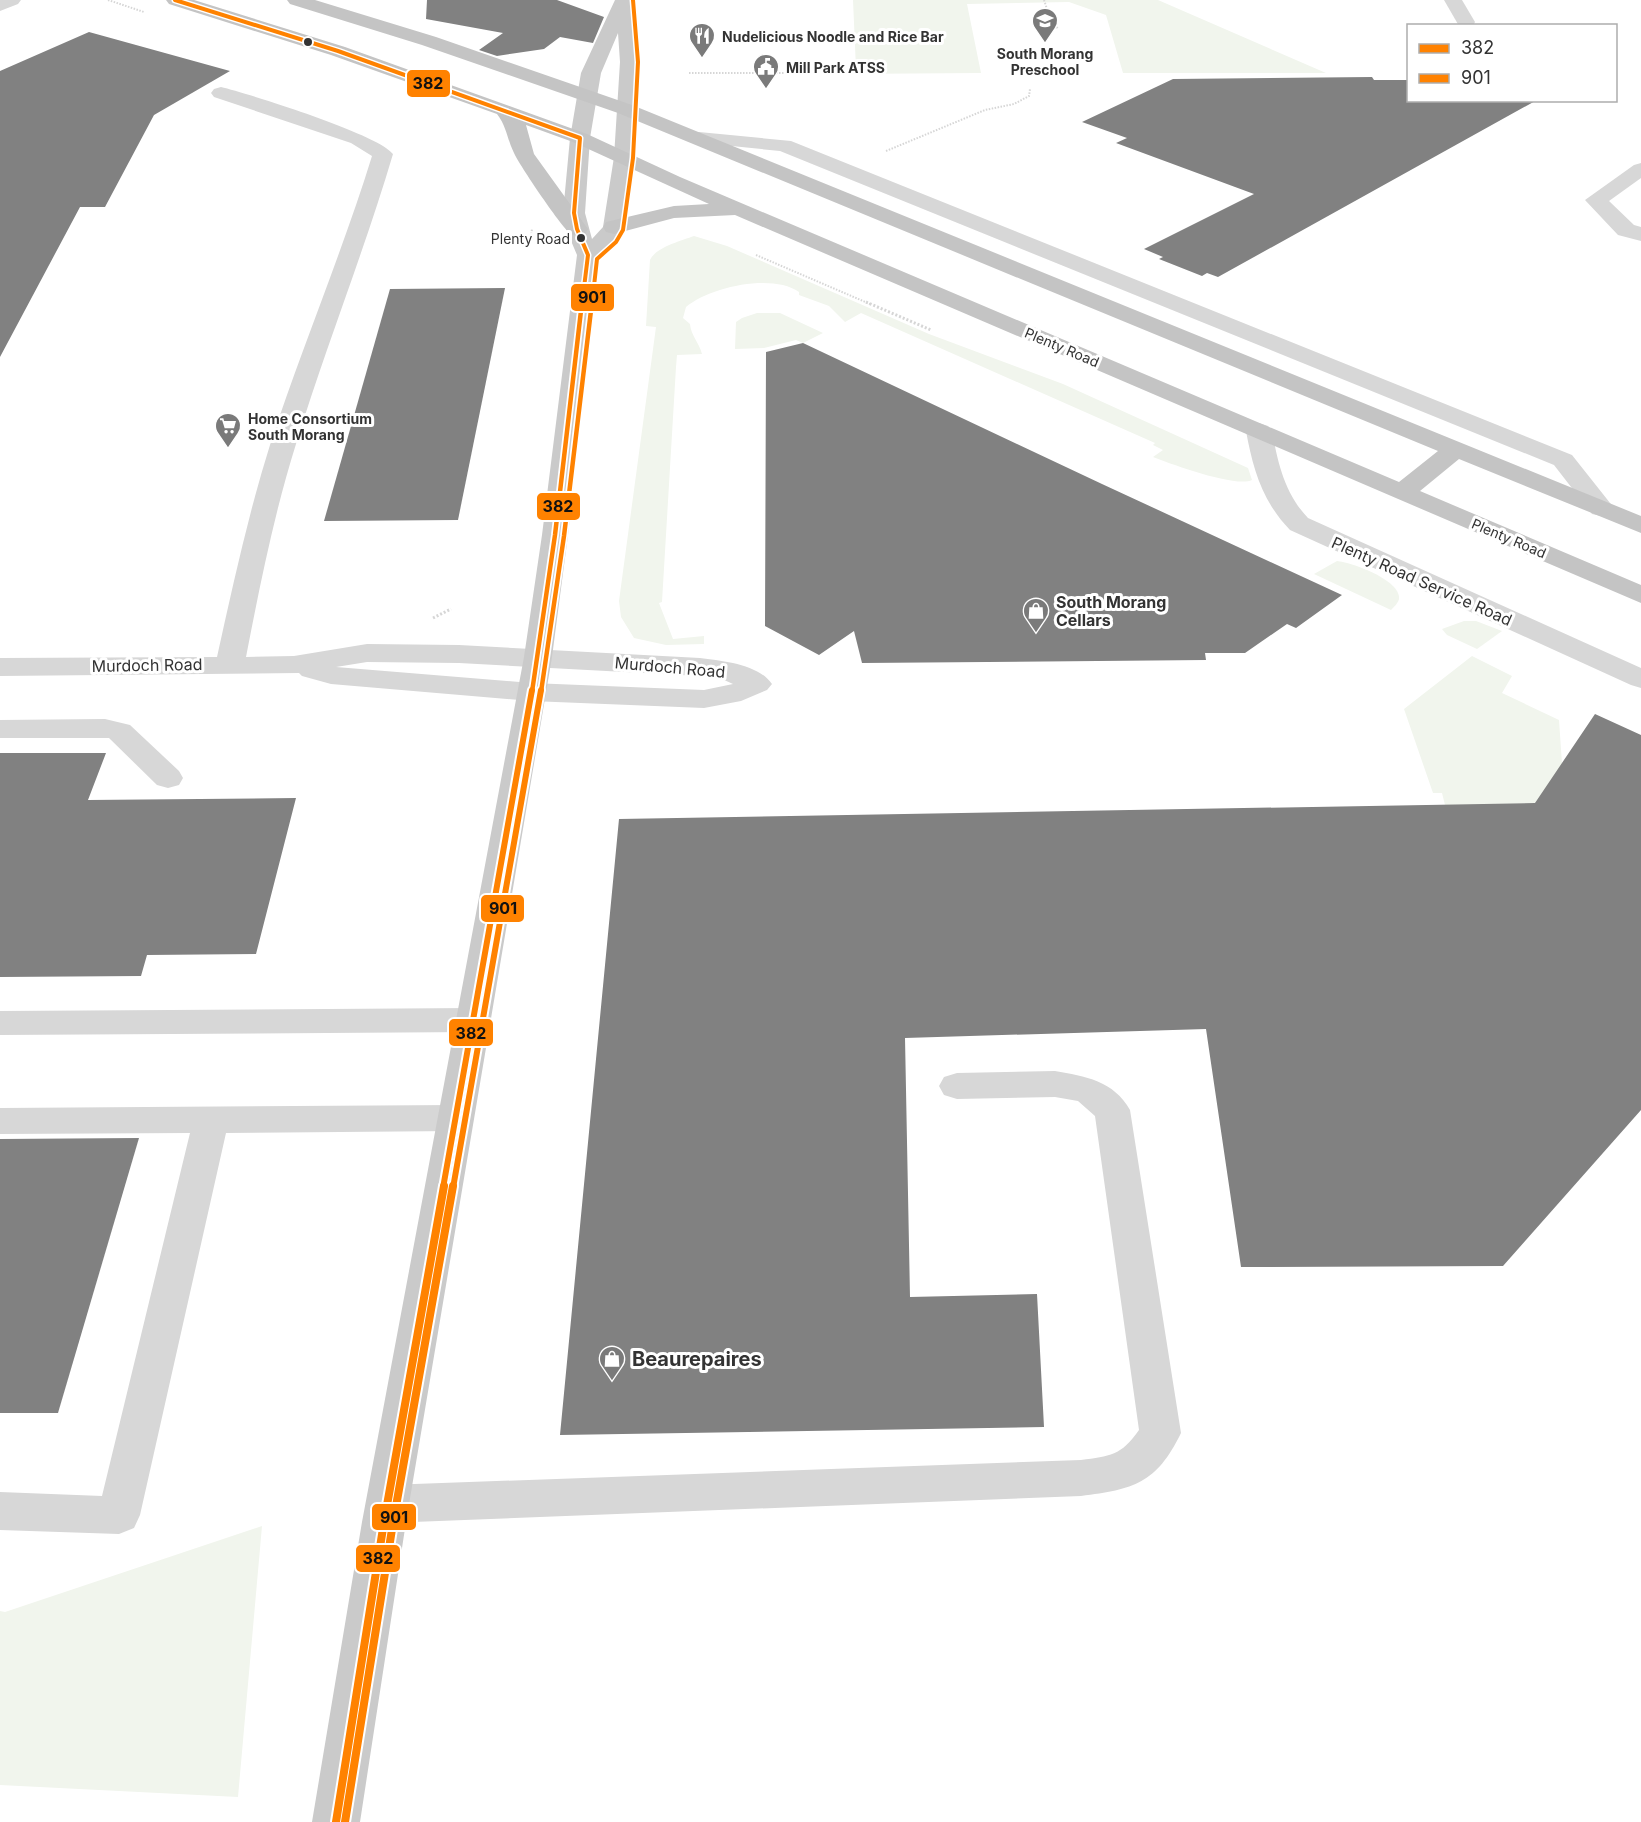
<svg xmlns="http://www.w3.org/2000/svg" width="1641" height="1822" font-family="Inter,sans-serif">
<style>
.green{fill:#f1f5ed}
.building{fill:#818181}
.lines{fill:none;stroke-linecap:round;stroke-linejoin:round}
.path-far1{stroke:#d6d6d6;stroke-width:2;stroke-dasharray:1.5 1.5;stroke-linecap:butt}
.path{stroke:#d6d6d6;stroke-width:3;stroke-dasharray:2 2;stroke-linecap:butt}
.minor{fill:#d7d7d7;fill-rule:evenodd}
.major{fill:#cacaca;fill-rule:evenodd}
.highway{fill:#c4c4c4;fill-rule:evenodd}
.bus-1-far3-casing{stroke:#fff;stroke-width:7}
.bus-1-far2-casing{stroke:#fff;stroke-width:8}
.bus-1-far1-casing{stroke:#fff;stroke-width:10}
.bus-1-casing{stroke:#fff;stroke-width:12}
.bus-2-far3-casing{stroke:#fff;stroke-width:7}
.bus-2-far2-casing{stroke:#fff;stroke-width:8}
.bus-2-far1-casing{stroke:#fff;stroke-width:10}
.bus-2-casing{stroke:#fff;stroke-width:12}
.bus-1-far3{stroke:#ff8200;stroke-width:4}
.bus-1-far2{stroke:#ff8200;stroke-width:4.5}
.bus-1-far1{stroke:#ff8200;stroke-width:6}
.bus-1{stroke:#ff8200;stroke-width:8}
.bus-2-far3{stroke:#ff8200;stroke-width:4}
.bus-2-far2{stroke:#ff8200;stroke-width:4.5}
.bus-2-far1{stroke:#ff8200;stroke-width:6}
.bus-2{stroke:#ff8200;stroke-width:8}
.bus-dot{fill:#333;stroke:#fff;stroke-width:2}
.labels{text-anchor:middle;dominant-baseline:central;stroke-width:6;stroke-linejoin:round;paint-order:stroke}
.far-poi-label{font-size:14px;font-weight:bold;fill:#333;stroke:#fff;text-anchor:start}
.bus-label{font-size:14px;fill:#333;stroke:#fff;text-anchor:end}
.far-street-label{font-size:14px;fill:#333;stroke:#fff}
.street-label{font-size:16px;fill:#333;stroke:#fff}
.poi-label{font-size:16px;font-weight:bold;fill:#333;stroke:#fff;text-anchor:start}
.near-poi-label{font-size:20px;font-weight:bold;fill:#333;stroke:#fff;text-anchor:start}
.line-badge{stroke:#fff;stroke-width:2}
.pale-badge-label{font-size:16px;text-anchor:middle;font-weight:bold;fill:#111}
</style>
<rect width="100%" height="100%" fill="#fff"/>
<g class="green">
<path d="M 853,0 L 1158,0 L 1326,73 L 1123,73 L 1106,15 L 1069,2 L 967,4 L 981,73 L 843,74 L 842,70 L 856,69 Z"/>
<path d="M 694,236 L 727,246 L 929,334 L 1063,384 L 1248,468 L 1252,480 C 1236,488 1171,464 1153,457 L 1163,450 L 1153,445 L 1155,443 L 861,313 L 845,322 L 829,306 L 799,295 L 799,292 C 772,273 710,287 686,307 L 683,318 L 690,324 C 691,336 699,342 702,354 L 677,355 L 676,367 L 662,602 L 659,603 L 673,639 L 704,636 L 704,644 L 666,645 L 634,638 L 621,617 L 619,601 L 656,327 L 646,326 L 650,260 C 656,247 681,241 694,236 Z"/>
<path d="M 757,313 L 780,313 L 823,333 L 803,343 L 796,340 L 764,348 L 735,349 L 736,322 L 742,318 Z"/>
<path d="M 1337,561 C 1351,562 1401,580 1399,599 C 1398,603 1394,607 1391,610 L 1314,574 Z"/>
<path d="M 1464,621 L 1476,621 L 1502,631 L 1477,649 L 1447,635 L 1442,629 Z"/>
<path d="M 1472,656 L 1512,676 L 1502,693 L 1559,720 L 1563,778 L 1529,809 L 1446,809 L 1442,793 L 1433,793 L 1404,709 Z"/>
<path d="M 262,1526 L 238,1797 L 0,1785 L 0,1611 L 5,1612 Z"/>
</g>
<g class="building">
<path d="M 427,0 L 557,0 L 604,17 L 593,43 L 560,37 L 544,49 L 497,56 L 479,50 L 503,33 L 426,19 Z"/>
<path d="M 89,32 L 230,71 L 154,115 L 105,207 L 80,207 L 0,357 L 0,71 Z"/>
<path d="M 1372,77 L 1374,80 L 1408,80 L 1408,100 L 1537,100 L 1218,277 L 1207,273 L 1202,276 L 1159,259 L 1163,257 L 1144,249 L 1254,194 L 1116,143 L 1127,138 L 1082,122 L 1173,79 Z"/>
<path d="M 505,288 L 458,520 L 324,521 L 390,289 Z"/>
<path d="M 803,343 L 1102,484 L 1342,595 L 1296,628 L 1287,624 L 1245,653 L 1205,653 L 1206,660 L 862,663 L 854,631 L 819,655 L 765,626 L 766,352 Z"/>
<path d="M 1595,714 L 1641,735 L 1641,1110 L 1503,1266 L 1241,1267 L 1206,1029 L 905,1038 L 910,1297 L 1037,1294 L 1044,1427 L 560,1435 L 619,819 L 1535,803 Z"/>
<path d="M 0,753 L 106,753 L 88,800 L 296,798 L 256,954 L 147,955 L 141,976 L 0,977 Z"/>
<path d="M 139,1138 L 58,1413 L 0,1413 L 0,1139 Z"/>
</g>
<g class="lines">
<g class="path-far1">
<path d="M 108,0 L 144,12"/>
<path d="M 1044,0 L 1049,15 L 1058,29"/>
<path d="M 689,73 L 818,73"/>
<path d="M 886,151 L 985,110 L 1014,104 L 1029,96 L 1030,89"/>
<path d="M 530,243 L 532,229"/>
<path d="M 756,255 L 870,304"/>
</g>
<g class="path">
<path d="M 866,302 L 931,330"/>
<path d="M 433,618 L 451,609"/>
</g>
<g class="minor">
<path d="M 0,0 L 21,0 L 18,4 L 0,11 Z"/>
<path d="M 1444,0 L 1462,0 L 1475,22 L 1473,26 L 1459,26 Z"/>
<path d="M 221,87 C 250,94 380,135 393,154 C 364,252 326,346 296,444 C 274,514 260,585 246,657 L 294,656 L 367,644 L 459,645 L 700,658 C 723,661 758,664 772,684 L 767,690 L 741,701 L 704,708 L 531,701 L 331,684 L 302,676 L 299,673 L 0,676 L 0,658 L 217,657 C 233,585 248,515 270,445 C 302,347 342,253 372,156 L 351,143 L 214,97 L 211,93 L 214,89 ZM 367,662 L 459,663 L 700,676 L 722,679 L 733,684 L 704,690 L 531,683 L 336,667 Z"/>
<path d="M 699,132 L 791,141 L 1572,455 L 1614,508 L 1610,514 L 1601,516 L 1592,514 L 1554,465 L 780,151 L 692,142 L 689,138 L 692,134 Z"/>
<path d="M 1641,163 L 1641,178 L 1609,201 L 1634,225 L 1641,227 L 1641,241 L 1618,235 L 1585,200 L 1634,165 Z"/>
<path d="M 1259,423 L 1268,426 L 1272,431 C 1278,464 1285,494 1308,518 L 1641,668 L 1641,688 L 1631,685 L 1290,530 C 1262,501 1253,469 1246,431 L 1250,426 Z"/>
<path d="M 105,719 L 130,725 L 179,771 L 183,778 L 179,785 L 168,788 L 157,785 L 109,738 L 0,738 L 0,720 Z"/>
<path d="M 473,1008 L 485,1011 L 490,1020 L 485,1029 L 473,1032 L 0,1035 L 0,1011 Z"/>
<path d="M 1055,1071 C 1085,1076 1114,1081 1130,1110 L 1181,1433 C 1156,1484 1134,1489 1081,1496 L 387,1523 L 372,1517 L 366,1504 L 372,1491 L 387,1485 L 1081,1460 C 1110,1456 1121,1456 1139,1430 L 1095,1116 L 1078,1101 L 1055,1097 L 957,1099 L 944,1095 L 939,1086 L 944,1077 L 957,1073 Z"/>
<path d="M 456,1105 L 469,1108 L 474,1118 L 469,1128 L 456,1131 L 226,1133 L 140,1515 L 134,1528 L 119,1534 L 0,1530 L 0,1492 L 102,1496 L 190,1133 L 0,1134 L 0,1108 Z"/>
</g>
<path class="major" d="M 615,0 L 633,0 L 631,5 L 636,26 L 638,62 L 634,157 L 625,227 L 617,241 L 599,257 L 568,535 L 552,657 L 406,1522 L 360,1822 L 312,1822 L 362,1522 L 524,657 L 542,535 L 577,255 L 566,229 L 563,213 L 570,138 L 581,73 ZM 618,33 L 620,62 L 614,157 L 603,227 L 592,239 L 585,213 L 590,138 L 601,73 Z"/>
<path class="highway" d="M 166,0 L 194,0 L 345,47 L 587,134 L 680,177 L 1399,482 L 1438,451 L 618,113 L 422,45 L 290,4 L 287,0 L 315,0 L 436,37 L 632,105 L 1641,516 L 1641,533 L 1459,459 L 1420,491 L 1641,585 L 1641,603 L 735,215 L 674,218 L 614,234 L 606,232 L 603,227 L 606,222 L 674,206 L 709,204 L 573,142 L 526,125 L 534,154 L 588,229 L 585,234 C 580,235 575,236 571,234 C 564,231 518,163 514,153 C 507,139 507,127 497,114 L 331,55 L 169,4 Z"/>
<defs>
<path id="bus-1-far3" d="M 175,0 L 338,51 L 580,138 L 574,213 L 577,229 L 588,255 L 582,304"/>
<path id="bus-1-far2" d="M 532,692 L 555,535 L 582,302"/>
<path id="bus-1-far1" d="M 443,1188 L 532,690"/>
<path id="bus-1" d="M 336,1822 L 384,1522 L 444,1186"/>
<path id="bus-2-far3" d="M 592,304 L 597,259 L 616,242 L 623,230 L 633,158 L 638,62 L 633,0"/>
<path id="bus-2-far2" d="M 541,692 L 564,536 L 592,302"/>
<path id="bus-2-far1" d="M 453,1188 L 541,690"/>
<path id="bus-2" d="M 345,1822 L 393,1523 L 453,1186"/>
</defs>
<use href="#bus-1-far3" class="bus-1-far3-casing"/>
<use href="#bus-1-far2" class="bus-1-far2-casing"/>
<use href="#bus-1-far1" class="bus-1-far1-casing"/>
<use href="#bus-1" class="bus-1-casing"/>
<use href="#bus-2-far3" class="bus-2-far3-casing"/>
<use href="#bus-2-far2" class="bus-2-far2-casing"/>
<use href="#bus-2-far1" class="bus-2-far1-casing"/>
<use href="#bus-2" class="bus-2-casing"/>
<use href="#bus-1-far3" class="bus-1-far3"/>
<use href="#bus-1-far2" class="bus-1-far2"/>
<use href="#bus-1-far1" class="bus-1-far1"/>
<use href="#bus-1" class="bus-1"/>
<use href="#bus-2-far3" class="bus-2-far3"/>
<use href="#bus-2-far2" class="bus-2-far2"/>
<use href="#bus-2-far1" class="bus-2-far1"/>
<use href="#bus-2" class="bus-2"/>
</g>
<defs>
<symbol id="school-pin" viewBox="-11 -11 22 30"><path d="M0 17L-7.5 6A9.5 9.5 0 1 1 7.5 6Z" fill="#7a7a7a" stroke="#fff"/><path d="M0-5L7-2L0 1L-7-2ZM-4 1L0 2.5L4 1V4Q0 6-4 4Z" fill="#fff"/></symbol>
<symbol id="restaurant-pin" viewBox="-11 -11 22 30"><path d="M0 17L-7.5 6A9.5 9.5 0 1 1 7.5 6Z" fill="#7a7a7a" stroke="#fff"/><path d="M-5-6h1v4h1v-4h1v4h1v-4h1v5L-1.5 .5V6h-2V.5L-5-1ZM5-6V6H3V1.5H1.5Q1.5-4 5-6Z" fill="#fff"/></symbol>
<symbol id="civic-pin" viewBox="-11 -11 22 30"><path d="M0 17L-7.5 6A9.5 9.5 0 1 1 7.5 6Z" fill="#7a7a7a" stroke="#fff"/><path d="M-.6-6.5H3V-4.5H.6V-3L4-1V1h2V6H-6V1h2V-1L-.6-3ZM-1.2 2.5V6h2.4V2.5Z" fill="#fff"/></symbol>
<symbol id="supermarket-pin" viewBox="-11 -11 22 30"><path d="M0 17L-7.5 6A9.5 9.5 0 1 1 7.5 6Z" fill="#7a7a7a" stroke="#fff"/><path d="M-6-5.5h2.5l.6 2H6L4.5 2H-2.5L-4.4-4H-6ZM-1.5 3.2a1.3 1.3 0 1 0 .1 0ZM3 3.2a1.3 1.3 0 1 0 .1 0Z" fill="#fff"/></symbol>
<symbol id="shop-pin" viewBox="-11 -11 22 30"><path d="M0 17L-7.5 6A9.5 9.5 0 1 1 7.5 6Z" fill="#7a7a7a" stroke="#fff"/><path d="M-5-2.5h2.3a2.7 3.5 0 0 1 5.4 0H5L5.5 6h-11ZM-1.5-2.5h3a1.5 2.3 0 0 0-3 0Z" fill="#fff"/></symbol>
</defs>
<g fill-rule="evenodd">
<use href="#school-pin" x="1030" y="6" width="30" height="40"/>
<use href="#restaurant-pin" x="687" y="21" width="30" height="40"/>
<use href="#civic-pin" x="751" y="52" width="30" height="40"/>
<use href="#supermarket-pin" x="213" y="411" width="30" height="40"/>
<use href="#shop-pin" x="1021" y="596" width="30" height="40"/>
<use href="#shop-pin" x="597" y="1344" width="30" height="40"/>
</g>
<g class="bus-dot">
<circle cx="308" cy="42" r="5"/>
<circle cx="581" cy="238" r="5"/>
</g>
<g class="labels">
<g class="far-poi-label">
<text x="722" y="36">Nudelicious Noodle and Rice Bar</text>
<text x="1045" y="53" text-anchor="middle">South Morang<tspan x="1045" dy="16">Preschool</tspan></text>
<text x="786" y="67">Mill Park ATSS</text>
<text x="248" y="418">Home Consortium<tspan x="248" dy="16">South Morang</tspan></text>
</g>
<g class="bus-label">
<text x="570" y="238">Plenty Road</text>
</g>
<g class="far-street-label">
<text transform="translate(1062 347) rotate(23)">Plenty Road</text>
<text transform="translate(1509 538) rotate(23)">Plenty Road</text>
</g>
<g class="street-label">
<text transform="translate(1422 581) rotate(24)">Plenty Road Service Road</text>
<text transform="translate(147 665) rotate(-1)">Murdoch Road</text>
<text transform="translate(670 667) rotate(5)">Murdoch Road</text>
</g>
<g class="poi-label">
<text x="1056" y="602">South Morang<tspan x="1056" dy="18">Cellars</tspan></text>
</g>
<g class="near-poi-label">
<text x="632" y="1359">Beaurepaires</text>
</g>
</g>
<g class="line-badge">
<rect x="406" y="69" width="45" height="29" rx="6" fill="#ff8200"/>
<rect x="570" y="283" width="45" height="29" rx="6" fill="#ff8200"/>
<rect x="536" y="492" width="45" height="29" rx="6" fill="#ff8200"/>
<rect x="480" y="894" width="45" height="29" rx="6" fill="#ff8200"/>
<rect x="448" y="1018" width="46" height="29" rx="6" fill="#ff8200"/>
<rect x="371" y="1503" width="46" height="28" rx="6" fill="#ff8200"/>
<rect x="355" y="1544" width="46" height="29" rx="6" fill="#ff8200"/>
</g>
<g class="pale-badge-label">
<text x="428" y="89">382</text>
<text x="592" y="303">901</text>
<text x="558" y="512">382</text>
<text x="503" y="914">901</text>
<text x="471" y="1039">382</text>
<text x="394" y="1523">901</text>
<text x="378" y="1564">382</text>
</g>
<rect x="1407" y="24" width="210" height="78" fill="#ffffff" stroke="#adadad" stroke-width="1.5"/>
<rect x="1419" y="44" width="30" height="9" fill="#ff8200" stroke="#adadad" stroke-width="1.5"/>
<text x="1461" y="54" font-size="18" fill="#333333">382</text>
<rect x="1419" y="74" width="30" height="9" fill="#ff8200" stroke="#adadad" stroke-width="1.5"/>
<text x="1461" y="84" font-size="18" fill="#333333">901</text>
</svg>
